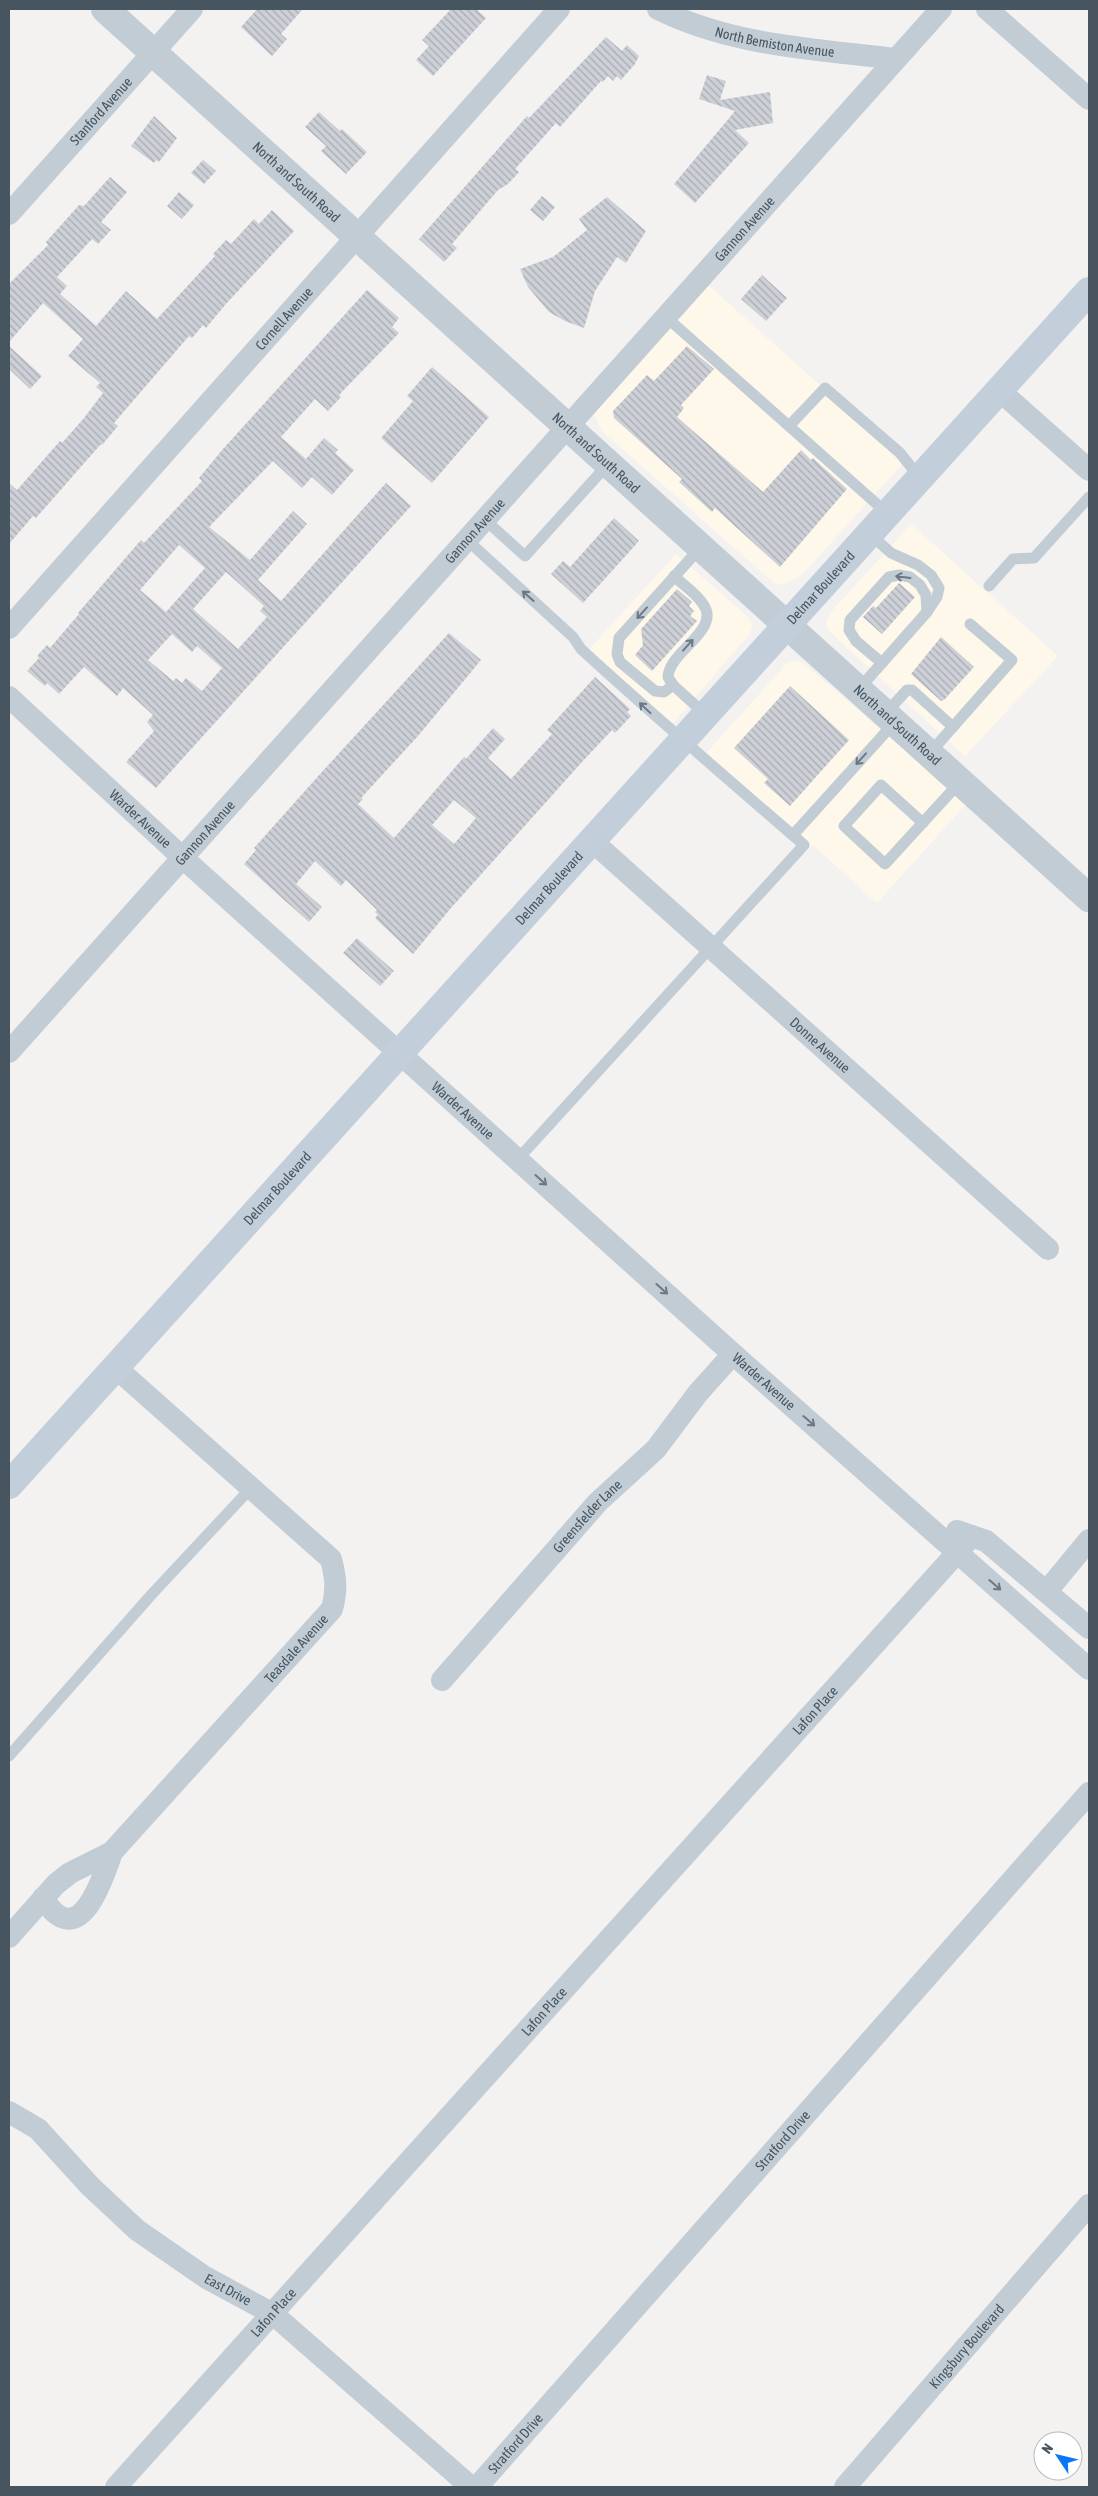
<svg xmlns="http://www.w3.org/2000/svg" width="1098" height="2496" font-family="'Asap Condensed',sans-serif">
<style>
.commercial{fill:#fef8eb}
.building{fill:url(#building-back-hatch);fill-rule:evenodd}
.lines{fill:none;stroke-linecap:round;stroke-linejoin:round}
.service{stroke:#c1ccd4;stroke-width:11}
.minor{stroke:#c1ccd4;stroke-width:22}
.tertiary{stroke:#c1ccd4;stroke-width:28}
.secondary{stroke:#c2cfdb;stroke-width:28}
.oneway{stroke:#6c7984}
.labels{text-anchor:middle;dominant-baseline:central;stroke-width:4;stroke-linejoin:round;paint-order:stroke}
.street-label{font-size:14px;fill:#475561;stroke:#fff}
</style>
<defs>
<pattern id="building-back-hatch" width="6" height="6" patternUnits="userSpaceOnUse" patternTransform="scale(1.25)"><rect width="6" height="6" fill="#cdd0d6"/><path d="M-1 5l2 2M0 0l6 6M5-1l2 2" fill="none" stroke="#a8acb1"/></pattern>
</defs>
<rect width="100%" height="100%" fill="#f4f1f1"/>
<g class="commercial">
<path d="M 707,284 L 905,461 L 802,575 L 783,585 L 774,583 L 601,430 L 594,414 Z"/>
<path d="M 911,524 L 1058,656 L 965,756 L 828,630 L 826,623 L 831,612 Z"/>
<path d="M 676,554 L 748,617 L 752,626 L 749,635 L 666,731 L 583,656 Z"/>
<path d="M 795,660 L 803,663 L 967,803 L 877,903 L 813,845 L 805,854 L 700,760 L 787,663 Z"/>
</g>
<g class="building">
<path d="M 257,9 L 303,9 L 281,34 L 287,39 L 272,56 L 241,27 Z"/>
<path d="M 451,9 L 476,9 L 486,18 L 433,76 L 416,60 L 429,46 L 422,40 Z"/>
<path d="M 606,37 L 622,51 L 627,45 L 639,56 L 635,64 L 621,80 L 617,76 L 613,81 L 608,76 L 603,82 L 601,81 L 560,127 L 556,123 L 515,169 L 519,172 L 508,184 L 498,190 L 452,244 L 457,248 L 444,262 L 419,239 L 527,116 L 529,118 Z"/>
<path d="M 707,75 L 726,81 L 720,100 L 770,92 L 773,123 L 735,130 L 749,143 L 695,203 L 674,184 L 735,111 L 699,99 Z"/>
<path d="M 319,112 L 340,131 L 342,129 L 367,152 L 346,174 L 321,151 L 326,146 L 305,127 Z"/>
<path d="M 154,116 L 177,138 L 159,162 L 156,160 L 154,163 L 131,146 Z"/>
<path d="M 203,160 L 216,171 L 204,184 L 191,173 Z"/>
<path d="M 110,177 L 127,192 L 101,222 L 111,230 L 98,244 L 92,239 L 57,277 L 67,286 L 60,294 L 96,326 L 126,291 L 157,319 L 215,256 L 213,254 L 226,240 L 231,244 L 254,219 L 259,224 L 272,210 L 294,231 L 225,305 L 206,328 L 203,325 L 192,338 L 189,336 L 114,423 L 118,426 L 102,445 L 101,444 L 36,518 L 33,516 L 9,544 L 9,483 L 17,490 L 60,441 L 62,443 L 84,418 L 103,393 L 96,387 L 100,383 L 68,356 L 83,339 L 43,303 L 9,342 L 9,284 L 48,245 L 46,242 L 79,205 L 84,206 Z"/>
<path d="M 179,192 L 194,205 L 182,219 L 167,206 Z"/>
<path d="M 542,196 L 555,207 L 543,221 L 530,210 Z"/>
<path d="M 607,197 L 646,231 L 626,263 L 617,257 L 595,291 L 584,328 L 565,321 L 549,312 L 528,287 L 520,269 L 553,257 L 587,230 L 579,219 Z"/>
<path d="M 762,275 L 787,298 L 766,321 L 741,299 Z"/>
<path d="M 367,290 L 399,318 L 392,327 L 399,333 L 339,395 L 341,397 L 328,411 L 315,399 L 281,437 L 306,459 L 324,438 L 338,450 L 335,453 L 354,470 L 332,495 L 312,477 L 302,488 L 273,461 L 209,527 L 250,560 L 293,511 L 307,524 L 258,580 L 281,601 L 386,483 L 411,506 L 156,788 L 126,762 L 154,731 L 147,722 L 153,715 L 123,688 L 117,696 L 84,667 L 59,694 L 47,683 L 45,686 L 27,671 L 39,658 L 37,656 L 47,645 L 50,648 L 79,614 L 78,613 L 141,540 L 144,543 L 202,481 L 199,478 L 223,449 ZM 179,545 L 205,568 L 166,612 L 140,590 ZM 226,572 L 264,606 L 260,611 L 267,617 L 238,649 L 193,609 ZM 172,634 L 192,652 L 197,646 L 222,668 L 202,691 L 186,678 L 182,683 L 176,678 L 173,681 L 148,660 Z"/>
<path d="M 9,346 L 42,376 L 30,389 L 9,369 Z"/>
<path d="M 687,346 L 714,369 L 681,405 L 684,408 L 677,417 L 763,492 L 801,450 L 811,460 L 813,458 L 847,489 L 780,567 L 715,508 L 712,512 L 679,482 L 682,479 L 614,418 L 613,411 L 647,375 L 654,381 Z"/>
<path d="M 432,367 L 489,417 L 432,483 L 381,438 L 413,401 L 407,396 Z"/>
<path d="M 614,518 L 639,541 L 583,603 L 551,574 L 563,561 L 570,567 Z"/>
<path d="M 899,583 L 915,597 L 882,634 L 863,617 L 873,606 L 876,608 Z"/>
<path d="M 677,589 L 692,602 L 689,606 L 694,611 L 690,616 L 697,621 L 652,671 L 635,655 L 643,645 L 641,629 Z"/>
<path d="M 449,633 L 481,660 L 418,736 L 361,798 L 363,799 L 358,804 L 394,838 L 464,757 L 466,759 L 493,728 L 505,739 L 488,758 L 511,779 L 552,734 L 547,730 L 595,677 L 630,709 L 627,712 L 631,716 L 615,733 L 612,730 L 582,762 L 451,908 L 413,954 L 375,918 L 378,915 L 375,912 L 377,910 L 346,880 L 341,886 L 315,861 L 296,884 L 322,907 L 309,922 L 244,864 L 256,850 L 254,848 L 321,773 ZM 454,800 L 476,818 L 454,844 L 432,825 Z"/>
<path d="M 941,637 L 974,667 L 944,700 L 941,701 L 911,674 Z"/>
<path d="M 790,686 L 849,740 L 790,806 L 764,783 L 768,779 L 734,748 Z"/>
<path d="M 357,938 L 394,971 L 380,986 L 343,953 Z"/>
</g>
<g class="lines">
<g class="service">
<path d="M 665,316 L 887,513"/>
<path d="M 789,426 L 825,388 L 900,453 L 920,478"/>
<path d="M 484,519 L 525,556 L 609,463"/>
<path d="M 466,539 L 573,637 L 581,649 C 654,716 729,780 804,845 L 518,1159"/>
<path d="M 674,576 C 683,585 696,593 703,604 C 722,630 669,651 668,677 L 673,685 L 705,714"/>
<path d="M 989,586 L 1013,559 L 1034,558 L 1089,497"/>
<path d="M 882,663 L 856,641 L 849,630 L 850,620 L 889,577 L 899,575 L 910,577 L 920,585 L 926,595 L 927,612"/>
<path d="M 673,685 L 664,692 L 655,691 L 620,662 L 617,654 L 619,638 L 701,547"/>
<path d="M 858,690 L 927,612 L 937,597 L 939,588 L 931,575 L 918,565 L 891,553 L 869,533"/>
<path d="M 885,714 L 907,690 L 912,690 L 953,727"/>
<path d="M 929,754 L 1012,660 L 970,624"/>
<path d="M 923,823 L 881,785 L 844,826 L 885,864 L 960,782"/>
<path d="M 793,835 L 894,723"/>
<path d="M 9,1756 L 152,1594 L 251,1488"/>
</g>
<g class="minor">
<path id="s1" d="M 658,9 C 732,46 816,49 896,59"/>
<path d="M 987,9 L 1089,99"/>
<path id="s2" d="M 9,214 L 192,9"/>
<path d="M 1000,391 L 1089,470"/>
<path id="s3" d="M 9,628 L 559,9"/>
<path id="s4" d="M 9,697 L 183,858 L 733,1354 L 1089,1669"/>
<path id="s5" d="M 592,841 L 1048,1249"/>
<path id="s6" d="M 9,1052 L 941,9"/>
<path d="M 957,1531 L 986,1541 L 1089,1628"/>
<path d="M 1047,1591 L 1089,1540"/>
<path id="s7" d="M 442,1680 L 598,1502 L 656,1449 L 698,1393 L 733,1354"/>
<path d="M 43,1898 C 78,1954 102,1882 112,1852"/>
<path id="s8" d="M 9,1937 L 56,1884 L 70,1873 L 112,1852 L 332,1609 C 337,1591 336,1578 331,1559 L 115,1367"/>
<path id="s9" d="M 9,2112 L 38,2129 L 90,2186 L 137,2230 L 205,2277 L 273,2314 L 471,2487"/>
<path id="s10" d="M 116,2487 L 972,1536"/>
<path id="s11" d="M 477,2487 L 1089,1793"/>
<path id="s12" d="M 845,2487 L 1089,2205"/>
</g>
<path class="tertiary" id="s13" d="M 105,9 L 1089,898"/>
<path class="secondary" id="s14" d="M 9,1485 L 1089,291"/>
</g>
<defs><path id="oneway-shaft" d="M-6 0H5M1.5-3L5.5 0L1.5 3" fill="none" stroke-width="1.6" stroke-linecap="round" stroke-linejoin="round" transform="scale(1.25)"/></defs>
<g class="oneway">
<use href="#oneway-shaft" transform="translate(903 577) rotate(-173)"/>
<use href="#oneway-shaft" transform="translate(528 596) rotate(-138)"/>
<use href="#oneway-shaft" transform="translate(642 613) rotate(132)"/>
<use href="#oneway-shaft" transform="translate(688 645) rotate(-48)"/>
<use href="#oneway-shaft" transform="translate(645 708) rotate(-137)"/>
<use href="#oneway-shaft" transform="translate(861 759) rotate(132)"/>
<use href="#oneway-shaft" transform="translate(541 1180) rotate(42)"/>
<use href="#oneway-shaft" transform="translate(662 1289) rotate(42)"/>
<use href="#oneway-shaft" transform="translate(809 1421) rotate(41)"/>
<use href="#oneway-shaft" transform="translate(995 1585) rotate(41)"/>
</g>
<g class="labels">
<g class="street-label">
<text stroke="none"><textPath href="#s1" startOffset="122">North Bemiston Avenue</textPath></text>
<text stroke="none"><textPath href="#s2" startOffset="138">Stanford Avenue</textPath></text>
<text stroke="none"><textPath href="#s13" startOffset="258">North and South Road</textPath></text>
<text stroke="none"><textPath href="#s6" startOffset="1104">Gannon Avenue</textPath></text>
<text stroke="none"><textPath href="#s3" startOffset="414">Cornell Avenue</textPath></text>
<text stroke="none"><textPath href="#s13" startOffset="662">North and South Road</textPath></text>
<text stroke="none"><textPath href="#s6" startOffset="699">Gannon Avenue</textPath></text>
<text stroke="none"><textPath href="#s14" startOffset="1210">Delmar Boulevard</textPath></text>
<text stroke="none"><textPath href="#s13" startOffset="1068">North and South Road</textPath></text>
<text stroke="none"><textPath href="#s4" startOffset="179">Warder Avenue</textPath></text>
<text stroke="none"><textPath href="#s6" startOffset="294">Gannon Avenue</textPath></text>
<text stroke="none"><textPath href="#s14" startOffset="805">Delmar Boulevard</textPath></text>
<text stroke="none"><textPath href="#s5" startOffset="306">Donne Avenue</textPath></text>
<text stroke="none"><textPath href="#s4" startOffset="614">Warder Avenue</textPath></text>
<text stroke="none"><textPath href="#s14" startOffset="400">Delmar Boulevard</textPath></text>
<text stroke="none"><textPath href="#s4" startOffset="1019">Warder Avenue</textPath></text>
<text stroke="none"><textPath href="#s7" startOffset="219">Greensfelder Lane</textPath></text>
<text stroke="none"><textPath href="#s8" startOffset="410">Teasdale Avenue</textPath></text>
<text stroke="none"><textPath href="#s10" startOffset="1045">Lafon Place</textPath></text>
<text stroke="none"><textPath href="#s10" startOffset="640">Lafon Place</textPath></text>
<text stroke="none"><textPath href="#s11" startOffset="462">Stratford Drive</textPath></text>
<text stroke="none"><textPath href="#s9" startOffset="284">East Drive</textPath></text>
<text stroke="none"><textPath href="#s10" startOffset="235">Lafon Place</textPath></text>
<text stroke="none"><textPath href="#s12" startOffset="186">Kingsbury Boulevard</textPath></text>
<text stroke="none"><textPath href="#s11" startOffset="58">Stratford Drive</textPath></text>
</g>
</g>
<rect width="1098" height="2496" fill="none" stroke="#475561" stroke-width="20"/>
<g transform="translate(1058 2456) rotate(305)"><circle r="24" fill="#ffffff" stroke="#b5bbc0"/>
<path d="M0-4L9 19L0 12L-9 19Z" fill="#0878f6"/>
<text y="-8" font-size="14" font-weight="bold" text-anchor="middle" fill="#475561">N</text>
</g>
</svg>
